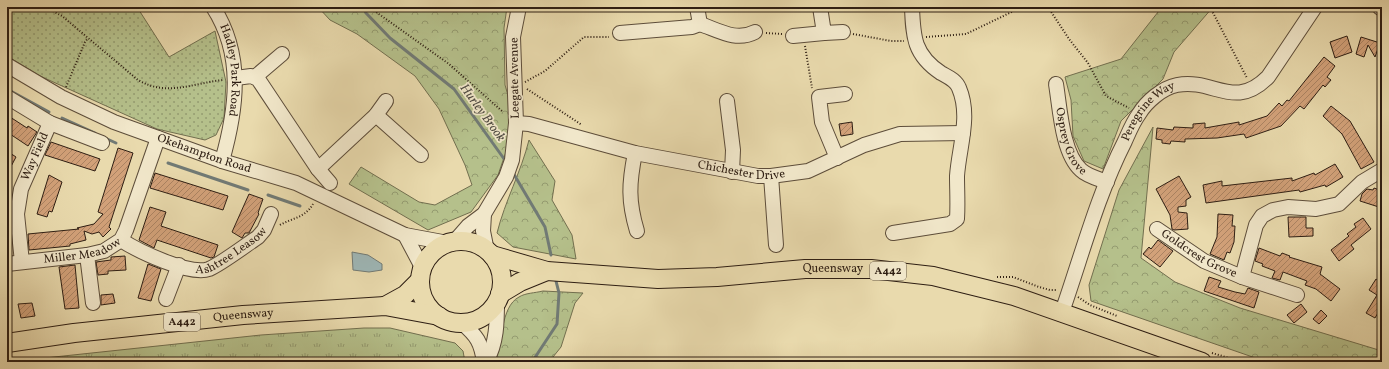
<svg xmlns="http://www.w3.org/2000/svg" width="1389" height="369" font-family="Vollkorn,serif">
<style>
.grass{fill:url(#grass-tufts);stroke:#726f4f}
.forest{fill:url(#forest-crowns);stroke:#726f4f}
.park{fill:url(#park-dots);stroke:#726f4f}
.water{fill:#9eb7b7;stroke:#717a75}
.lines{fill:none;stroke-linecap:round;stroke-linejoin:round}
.stream{stroke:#717a75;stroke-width:3}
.building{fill:url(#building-hatch);stroke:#2e1e13}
.minor-casing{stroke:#5d4d3a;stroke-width:16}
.major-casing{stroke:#2e1e13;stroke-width:20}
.path{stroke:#2e1e13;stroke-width:2;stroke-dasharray:1 2;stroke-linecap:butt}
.minor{stroke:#f1e7ca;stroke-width:14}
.major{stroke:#e9daad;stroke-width:18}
.labels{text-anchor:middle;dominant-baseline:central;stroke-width:3.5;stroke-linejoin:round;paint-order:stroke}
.shield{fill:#f1e7ca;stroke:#685a4a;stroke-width:1}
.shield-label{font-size:11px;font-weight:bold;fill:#2e1e13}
.street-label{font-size:12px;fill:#2e1e13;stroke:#f1e7ca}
.water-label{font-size:13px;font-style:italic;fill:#504c44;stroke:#f1e7ca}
</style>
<defs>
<pattern id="grass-tufts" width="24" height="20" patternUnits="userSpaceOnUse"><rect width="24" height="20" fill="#b5c08b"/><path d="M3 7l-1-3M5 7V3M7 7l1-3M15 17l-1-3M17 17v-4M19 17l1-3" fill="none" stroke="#949b70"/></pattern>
<pattern id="forest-crowns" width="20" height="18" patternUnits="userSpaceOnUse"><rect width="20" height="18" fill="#b5c08b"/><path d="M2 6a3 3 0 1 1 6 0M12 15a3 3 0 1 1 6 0" fill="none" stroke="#949b70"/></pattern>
<pattern id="park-dots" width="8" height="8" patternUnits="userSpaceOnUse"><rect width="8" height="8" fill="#b5c08b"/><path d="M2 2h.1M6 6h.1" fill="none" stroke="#949b70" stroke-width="1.8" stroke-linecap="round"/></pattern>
<pattern id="building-hatch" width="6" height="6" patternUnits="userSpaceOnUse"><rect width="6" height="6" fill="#d2a179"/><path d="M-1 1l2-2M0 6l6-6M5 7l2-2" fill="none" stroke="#ab8362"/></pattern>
</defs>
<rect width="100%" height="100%" fill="#e9daad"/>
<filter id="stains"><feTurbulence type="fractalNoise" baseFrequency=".005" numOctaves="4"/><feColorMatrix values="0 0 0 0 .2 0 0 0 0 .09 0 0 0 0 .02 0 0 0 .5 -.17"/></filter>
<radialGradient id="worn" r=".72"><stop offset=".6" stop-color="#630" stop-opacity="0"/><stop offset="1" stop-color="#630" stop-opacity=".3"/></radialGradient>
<path class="grass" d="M 364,328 L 390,328 L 455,343 L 463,351 L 465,362 L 7,362 L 261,335 Z"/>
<g class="forest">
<path d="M 318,7 L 507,7 L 504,28 L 505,85 L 516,123 L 498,175 L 471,212 L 428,230 L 349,184 L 361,167 L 419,202 L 435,205 L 472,185 L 465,165 L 439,109 L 415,76 L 357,34 L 330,20 Z"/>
<path d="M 1162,7 L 1213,7 L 1174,52 L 1163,79 L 1121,121 L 1103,169 L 1084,161 L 1073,136 L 1071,100 L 1065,77 L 1121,59 Z"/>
<path d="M 1153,127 L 1141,258 L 1175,282 L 1240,308 L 1382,351 L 1382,362 L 1267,362 L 1091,301 L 1089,285 L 1119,190 Z"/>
<path d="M 529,140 L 555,181 L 552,200 L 572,235 L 576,259 L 513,247 L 497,233 C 505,201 521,172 529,140 Z"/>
<path d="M 543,291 L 583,293 L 575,303 L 561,347 L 549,362 L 494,362 C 503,344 500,307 519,297 C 525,293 535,293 543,291 Z"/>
</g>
<path class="park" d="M 7,7 L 137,7 L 169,57 L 215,31 L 226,82 L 224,118 L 216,135 L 205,140 L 157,129 L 40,76 L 7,56 Z"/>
<path class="water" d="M 352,252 L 368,255 L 382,264 L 382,270 L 369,272 L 353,270 Z"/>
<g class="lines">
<g class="stream">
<path d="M 363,7 L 366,13 L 390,38 L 454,89 L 507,163"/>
<path d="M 7,89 L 49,112"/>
<path d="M 62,118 L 95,133"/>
<path d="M 105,138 L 116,143"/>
<path d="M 168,163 L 248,190"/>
<path d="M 512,171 L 545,227 L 551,255"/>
<path d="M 268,195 L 300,206"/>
<path d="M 532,362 L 557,324 L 559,293 L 555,277"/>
</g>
</g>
<g class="building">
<path d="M 1347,36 L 1352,52 L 1335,58 L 1330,42 Z"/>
<path d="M 1361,37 L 1380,43 L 1375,57 L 1368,45 L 1364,57 L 1356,54 Z"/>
<path d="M 1324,57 L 1335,66 L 1327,77 L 1331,80 L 1325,87 L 1323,85 L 1304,109 L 1300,106 L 1281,126 L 1246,138 L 1244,134 L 1217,138 L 1185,139 L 1185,142 L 1171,141 L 1170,144 L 1162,143 L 1162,140 L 1156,139 L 1157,128 L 1173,130 L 1174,127 L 1193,128 L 1193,124 L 1205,123 L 1205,128 L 1239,122 L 1239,125 L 1267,116 L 1279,103 L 1282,106 L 1287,100 L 1289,101 Z"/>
<path d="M 1331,106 L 1350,121 L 1374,162 L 1361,169 L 1342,134 L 1323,116 Z"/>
<path d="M 7,115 L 27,128 L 28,126 L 37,132 L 28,146 L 7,132 Z"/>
<path d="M 852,122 L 853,134 L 841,136 L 839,124 Z"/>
<path d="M 51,142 L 100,159 L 95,171 L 45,155 Z"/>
<path d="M 118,148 L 133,153 L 109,227 L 111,229 L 103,237 L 99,232 L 92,234 L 84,231 L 86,240 L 70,244 L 70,246 L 29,250 L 28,234 L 79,229 L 77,228 L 94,224 L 103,214 L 98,212 Z"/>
<path d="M 7,151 L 16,157 L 7,174 Z"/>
<path d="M 1335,164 L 1343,177 L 1326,187 L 1325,185 L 1300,192 L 1299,190 L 1206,203 L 1203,185 L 1222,181 L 1222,186 L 1292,178 L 1292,181 L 1314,173 L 1315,175 Z"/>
<path d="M 155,173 L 228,196 L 223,210 L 150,188 Z"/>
<path d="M 49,175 L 62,182 L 52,212 L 49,211 L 47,217 L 37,214 Z"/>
<path d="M 1179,176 L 1191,197 L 1186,200 L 1186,206 L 1178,207 L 1178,212 L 1187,213 L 1188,229 L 1174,230 L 1172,229 L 1170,215 L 1156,189 Z"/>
<path d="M 1374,188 L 1382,191 L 1382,208 L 1360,201 L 1362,194 L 1367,189 L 1373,190 Z"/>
<path d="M 249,194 L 263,199 L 258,213 L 259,214 L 249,233 L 245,233 L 242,238 L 232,232 Z"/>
<path d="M 150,207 L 166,212 L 161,226 L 218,245 L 214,257 L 211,258 L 157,240 L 154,248 L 139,240 Z"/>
<path d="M 1218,214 L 1233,215 L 1232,226 L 1235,226 L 1234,242 L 1230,253 L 1227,252 L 1224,260 L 1210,254 L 1217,237 Z"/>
<path d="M 1288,217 L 1306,217 L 1306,228 L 1313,228 L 1313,236 L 1289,237 Z"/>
<path d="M 1363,218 L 1371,229 L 1351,245 L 1354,249 L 1339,261 L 1331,250 L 1349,236 L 1347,234 L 1356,227 L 1354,224 Z"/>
<path d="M 1158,240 L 1173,251 L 1160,267 L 1143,254 L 1149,247 L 1151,249 Z"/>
<path d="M 1259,248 L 1280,256 L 1282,253 L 1290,256 L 1289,257 L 1322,267 L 1320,274 L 1340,289 L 1331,301 L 1316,289 L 1305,285 L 1307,281 L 1283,272 L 1280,280 L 1272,278 L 1275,271 L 1262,266 L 1263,264 L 1255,261 Z"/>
<path d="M 125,256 L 126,270 L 108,271 L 108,274 L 98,275 L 96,262 L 111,260 L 111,257 Z"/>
<path d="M 148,264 L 161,269 L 151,301 L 138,298 Z"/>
<path d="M 75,265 L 79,308 L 65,309 L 59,267 Z"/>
<path d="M 1209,277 L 1221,281 L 1218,287 L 1235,292 L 1245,294 L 1248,288 L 1259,292 L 1254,308 L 1204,291 Z"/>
<path d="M 1376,279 L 1382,283 L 1382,306 L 1375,318 L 1366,313 L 1377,295 L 1369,290 Z"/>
<path d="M 113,294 L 115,303 L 101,305 L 101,295 Z"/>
<path d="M 32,303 L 35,316 L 21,318 L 18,304 Z"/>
<path d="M 1301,304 L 1307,312 L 1294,323 L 1287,315 Z"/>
<path d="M 1321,310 L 1327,316 L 1319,324 L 1313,319 Z"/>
</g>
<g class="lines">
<defs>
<g id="minor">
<path id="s1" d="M 213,7 C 244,55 237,108 222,161"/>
<path d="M 820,7 L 824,33 L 843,32"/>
<path d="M 1379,7 L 1382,9"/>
<path d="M 700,24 C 718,30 736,42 755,32"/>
<path d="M 620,33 L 692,27 L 700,24 L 697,7"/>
<path d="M 793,36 L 824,33"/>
<path id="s2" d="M 7,65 L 61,97 L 114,122 L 222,161 L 296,183 L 405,235 L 448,243"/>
<path d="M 255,77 L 282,54"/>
<path d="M 236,78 L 251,76 L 258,79 L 318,169 L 330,183"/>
<path id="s3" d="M 1056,84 C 1060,108 1062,153 1081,170 C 1087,176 1099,179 1107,182"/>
<path d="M 7,97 L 50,123 L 102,143"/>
<path d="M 727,101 L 733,150 L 732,172"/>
<path d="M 376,115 L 421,155"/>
<path id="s4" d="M 516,123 L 529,124 L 635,153 L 758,176 L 771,176 L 808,171 L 864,145 L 900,134 L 963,133"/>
<path d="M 635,153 C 629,183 628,201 637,231"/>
<path d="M 837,158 L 822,122 L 819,97 L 845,94"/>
<path d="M 318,169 L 376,115 L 386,101"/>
<path d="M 771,176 L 776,245"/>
<path d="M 484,214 L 483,231 L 487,251"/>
<path id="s5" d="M 1157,229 L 1204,261 L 1242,277 L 1297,295"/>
<path d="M 893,233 L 950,224 L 957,219 C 958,204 957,190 957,176 C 959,147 971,116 959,88 C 956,80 948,77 941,73 C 914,55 913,37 912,7"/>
<path d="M 405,235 L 422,267"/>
<path id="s6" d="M 121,240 C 138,251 190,276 209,269 C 221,264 246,245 258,237 L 264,230 L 271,214"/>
<path d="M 454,242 L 468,226 L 484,214 L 506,177 L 512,160 L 516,123 L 513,37 L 519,7"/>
<path d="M 87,255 L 93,303"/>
<path id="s7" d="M 22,262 L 17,214 L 21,189 L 50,123"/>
<path id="s8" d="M 7,264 L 87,255 L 104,251 L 121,240 L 126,230 L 158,138"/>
<path d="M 1242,277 L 1256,225 L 1262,216 L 1273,210 L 1288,207 L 1316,209 L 1339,204 L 1362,182 L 1382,170"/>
<path d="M 166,299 L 179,265"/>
<path id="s9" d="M 1062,312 C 1082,255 1097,196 1125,141 C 1129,132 1133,122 1139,114 C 1146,102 1162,88 1177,85 C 1214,78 1234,111 1268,77 L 1315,7"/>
<path d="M 462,323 C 477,336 481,342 484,362"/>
<path d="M 486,362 C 497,343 497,322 497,300"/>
</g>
<g id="major">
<circle cx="461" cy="282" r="41"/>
<path id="s10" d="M 492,255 L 547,271 L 658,279 L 717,277 L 805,269 L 871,269 L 933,276 L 1014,296 L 1202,362"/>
<path d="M 500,294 L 520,282 L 547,271"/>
<path d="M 385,306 L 405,295 L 420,280"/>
<path id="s11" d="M 7,343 L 74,333 L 243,315 L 385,306 L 439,316"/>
</g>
</defs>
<use href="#minor" class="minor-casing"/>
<use href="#major" class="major-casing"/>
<g class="path">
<path d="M 45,7 L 62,16 L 138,80 C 167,97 193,83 223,80"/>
<path d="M 369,7 L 449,64 L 503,112"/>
<path d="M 1048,7 L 1069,39 L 1088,63 L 1106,96 L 1129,108"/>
<path d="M 1210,7 L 1247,78"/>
<path d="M 766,33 L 782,34"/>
<path d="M 853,34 L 891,41 L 904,41"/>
<path d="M 926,37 L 966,34 L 1022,7"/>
<path d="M 805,46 L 812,88"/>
<path d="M 525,82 L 545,71 L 584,37 L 609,37"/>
<path d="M 66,87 L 85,42 L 88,38"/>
<path d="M 527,89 L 582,125"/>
<path d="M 280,225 C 292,218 305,218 313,204"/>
<path d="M 997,277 L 1013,277 L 1039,287 L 1050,290 L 1057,290"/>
<path d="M 1078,297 L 1090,305 L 1117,316"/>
<path d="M 1212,353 L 1243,362"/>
</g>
<use href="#minor" class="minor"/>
<use href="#major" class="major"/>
</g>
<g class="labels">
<g class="shield">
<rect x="870" y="262" width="36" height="18" rx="3"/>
<rect x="164" y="313" width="36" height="18" rx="3"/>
</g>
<g class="shield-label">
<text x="888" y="271">A442</text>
<text x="182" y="322">A442</text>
</g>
<g class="street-label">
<text stroke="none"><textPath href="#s1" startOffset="67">Hadley Park Road</textPath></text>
<text transform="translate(515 78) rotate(-91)">Leegate Avenue</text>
<text stroke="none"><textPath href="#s9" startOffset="221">Peregrine Way</textPath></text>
<text stroke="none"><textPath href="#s3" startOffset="60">Osprey Grove</textPath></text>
<text stroke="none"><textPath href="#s2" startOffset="217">Okehampton Road</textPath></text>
<text stroke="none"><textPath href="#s7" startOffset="109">Way Field</textPath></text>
<text stroke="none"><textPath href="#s4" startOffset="231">Chichester Drive</textPath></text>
<text stroke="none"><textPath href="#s6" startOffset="122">Ashtree Leasow</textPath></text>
<text stroke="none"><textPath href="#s8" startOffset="77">Miller Meadow</textPath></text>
<text stroke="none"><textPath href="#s5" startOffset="49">Goldcrest Grove</textPath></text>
<text stroke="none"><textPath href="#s10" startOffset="344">Queensway</textPath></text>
<text stroke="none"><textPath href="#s11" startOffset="238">Queensway</textPath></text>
</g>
<g class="water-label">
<text transform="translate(482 113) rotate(54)">Hurley Brook</text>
</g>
</g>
<rect width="1389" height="369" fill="none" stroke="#e9daad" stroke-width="24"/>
<rect x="8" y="8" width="1373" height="353" fill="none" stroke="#2e1e13" stroke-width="2"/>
<rect x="12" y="12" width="1365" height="345" fill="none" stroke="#2e1e13"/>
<rect width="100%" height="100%" filter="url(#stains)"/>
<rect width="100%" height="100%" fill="url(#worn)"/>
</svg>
